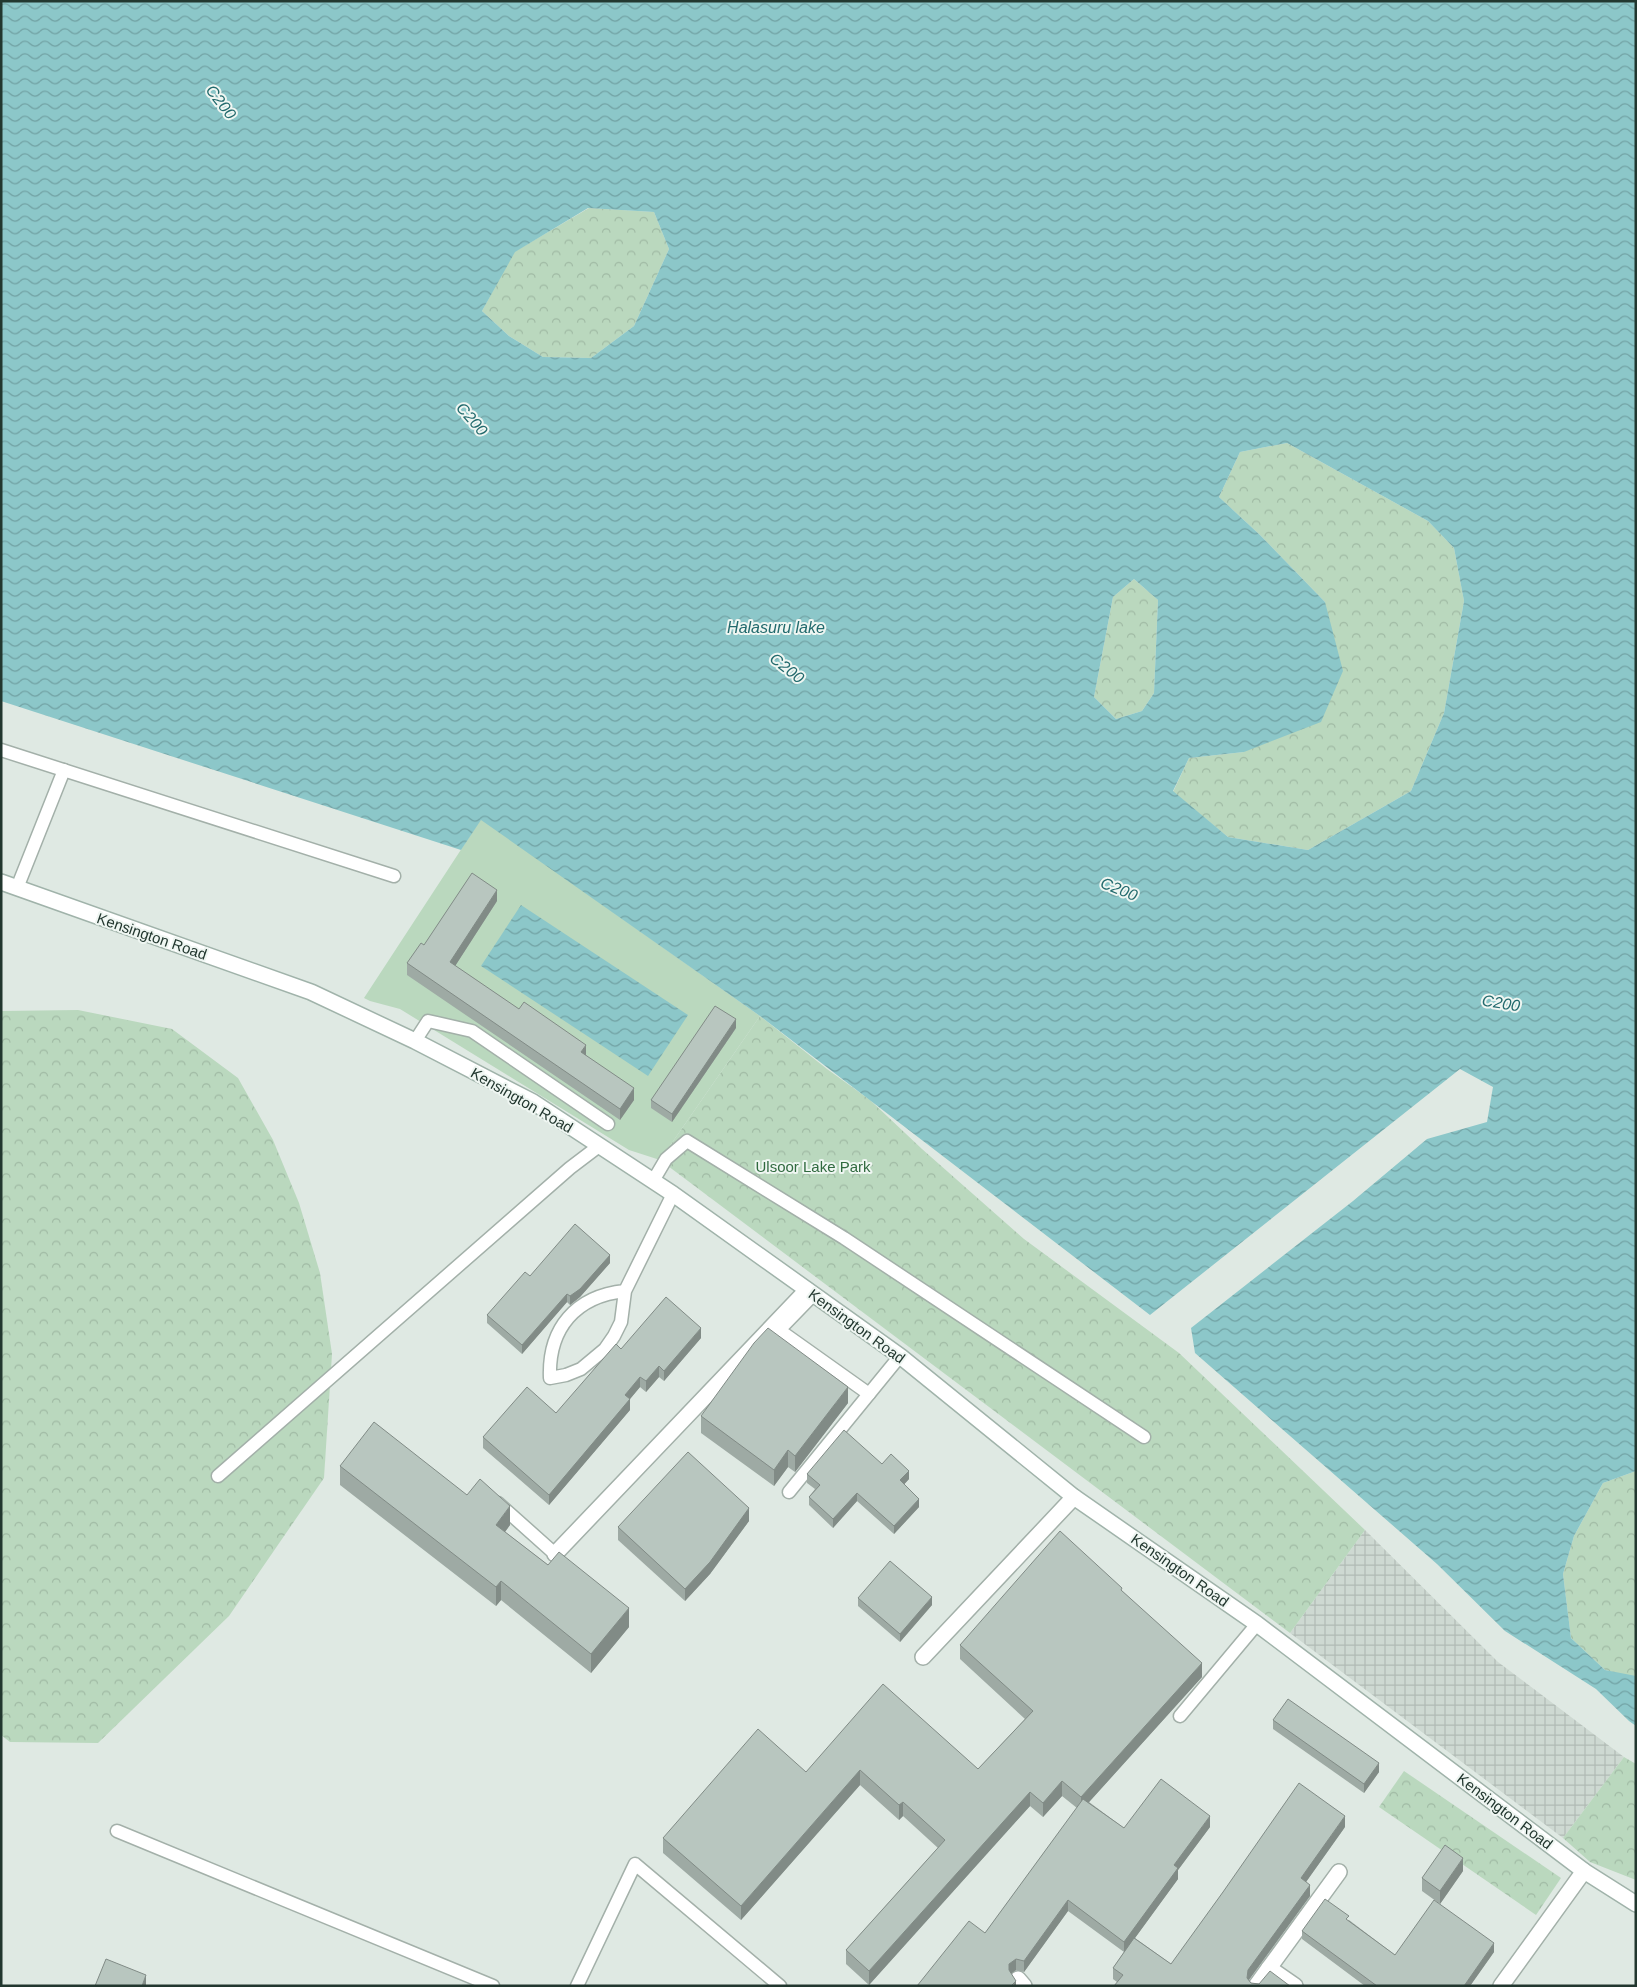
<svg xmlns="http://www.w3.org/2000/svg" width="1637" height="1987" font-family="Helvetica,sans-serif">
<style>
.industrial{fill:url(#industrial-grid)}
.forest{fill:url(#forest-crowns)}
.garden{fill:#bad8be}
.water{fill:url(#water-waves);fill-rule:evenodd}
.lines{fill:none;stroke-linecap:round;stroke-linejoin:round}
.lane-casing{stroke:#a3b0a9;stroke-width:15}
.street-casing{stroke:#a3b0a9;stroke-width:18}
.secondary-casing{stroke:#a0b3aa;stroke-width:18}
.lane{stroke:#fff;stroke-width:12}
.street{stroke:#fff;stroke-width:15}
.secondary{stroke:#fff;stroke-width:15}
.wall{fill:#9eaaa4}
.shaded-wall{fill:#818b86}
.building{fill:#b8c6bf;stroke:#818b86}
.labels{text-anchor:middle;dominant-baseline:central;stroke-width:4;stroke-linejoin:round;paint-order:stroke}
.street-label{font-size:15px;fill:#22372f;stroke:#eff6f2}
.park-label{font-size:15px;fill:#306a3f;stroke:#eff6f2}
.water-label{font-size:16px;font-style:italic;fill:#226a6d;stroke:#eff6f2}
</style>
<defs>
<pattern id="industrial-grid" width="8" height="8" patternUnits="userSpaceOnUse" patternTransform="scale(1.25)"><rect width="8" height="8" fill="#ced9d2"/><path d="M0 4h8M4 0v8" fill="none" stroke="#b1bbb5"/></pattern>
<pattern id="forest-crowns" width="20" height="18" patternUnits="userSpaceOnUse" patternTransform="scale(1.25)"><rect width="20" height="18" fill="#bad8be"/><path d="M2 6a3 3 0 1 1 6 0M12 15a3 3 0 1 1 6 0" fill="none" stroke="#a0baa4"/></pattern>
<pattern id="water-waves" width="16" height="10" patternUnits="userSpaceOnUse" patternTransform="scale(1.25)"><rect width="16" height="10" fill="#8cc7c9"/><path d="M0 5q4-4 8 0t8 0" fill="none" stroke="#72a2a4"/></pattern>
</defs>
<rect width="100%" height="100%" fill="#dfe9e3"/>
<path class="industrial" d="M 1365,1530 L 1498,1662 L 1624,1757 L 1563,1838 L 1290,1633 Z"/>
<g class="forest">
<path d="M 589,208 L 654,212 L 669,249 L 634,326 L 591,358 L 543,357 L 509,336 L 482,311 L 514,252 Z"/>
<path d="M 1287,443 L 1428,521 L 1454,548 L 1464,601 L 1444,713 L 1411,791 L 1308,850 L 1228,837 L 1173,792 L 1189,758 L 1244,752 L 1325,602 L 1260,535 L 1219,497 L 1240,452 Z"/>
<path d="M 1134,579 L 1158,600 L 1154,693 L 1142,711 L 1116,719 L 1094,697 L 1113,597 Z"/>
<path d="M 78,1010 L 172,1029 L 238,1078 L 273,1140 L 299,1203 L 320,1273 L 332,1354 L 324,1478 L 229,1616 L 98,1743 L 10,1742 L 1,1735 L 1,1011 Z"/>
<path d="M 760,1016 L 827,1069 L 870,1100 L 922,1149 L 1024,1239 L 1179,1353 L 1365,1530 L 1290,1633 L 660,1160 Z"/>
<path d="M 1636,1471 L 1636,1676 L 1633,1677 L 1605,1670 L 1571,1638 L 1563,1574 L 1574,1536 L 1603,1483 Z"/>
<path d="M 1624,1757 L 1636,1764 L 1636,1880 L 1590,1862 L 1563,1838 Z"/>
<path d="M 1404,1771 L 1561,1878 L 1536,1915 L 1379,1807 Z"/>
</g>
<path class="garden" d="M 481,819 L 760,1016 L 660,1160 L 629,1150 L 400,1009 L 370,1001 L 364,998 Z"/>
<g class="water">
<path d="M 1,1 L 1636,1 L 1636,1471 L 1603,1483 L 1574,1536 L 1563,1574 L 1571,1638 L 1605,1670 L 1636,1676 L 1636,1726 L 1629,1721 L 1596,1689 L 1505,1631 L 1437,1564 L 1195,1353 L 1191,1328 L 1353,1201 L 1427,1139 L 1487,1122 L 1493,1087 L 1460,1069 L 1150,1315 L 760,1016 L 481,820 L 461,850 L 1,701 ZM 588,208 L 654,212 L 669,249 L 634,326 L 591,358 L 543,357 L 509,336 L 482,311 L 515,252 ZM 1287,443 L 1428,521 L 1454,548 L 1464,601 L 1444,713 L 1411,791 L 1308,850 L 1228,837 L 1173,791 L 1189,758 L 1244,752 L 1321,722 L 1343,671 L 1325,602 L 1260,535 L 1219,497 L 1240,452 ZM 1134,579 L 1158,600 L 1154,693 L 1142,711 L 1116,719 L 1094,697 L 1113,597 Z"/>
<path d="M 521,905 L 688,1015 L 648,1076 L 481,966 Z"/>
</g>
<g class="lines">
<defs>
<g id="lane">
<path d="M 1,750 L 394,876"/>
<path d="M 17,888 L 64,770"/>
<path d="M 415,1041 L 428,1021 L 472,1031 L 608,1124"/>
<path d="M 653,1181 L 666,1159 L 687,1141 L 844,1238 L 1144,1437"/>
<path d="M 625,1291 C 576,1296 548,1328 550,1378 L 566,1375 L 581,1369 L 605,1349 L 614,1336 L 621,1322 L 625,1291 L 673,1194"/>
<path d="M 813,1295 L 779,1330 L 869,1394"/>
<path d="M 218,1476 L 570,1168 L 599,1146"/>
<path d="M 789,1492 L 900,1356"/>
<path d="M 498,1503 L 555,1554"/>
<path d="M 1180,1716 L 1257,1624"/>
<path d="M 117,1831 L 493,1986"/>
<path d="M 577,1986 L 635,1864 L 780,1986"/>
</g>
<g id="street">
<path d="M 555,1554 L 807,1290"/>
<path d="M 923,1657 L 1074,1497"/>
<path d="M 1269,1968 L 1339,1872"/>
<path d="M 1018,1979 L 1024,1986"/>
<path d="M 1256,1986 L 1269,1968 L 1295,1986"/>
<path d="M 1501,1986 L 1584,1871"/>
</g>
<path id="secondary" d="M 1,882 L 311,992 L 415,1041 L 533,1102 L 673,1194 L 900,1356 L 1074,1497 L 1257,1624 L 1584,1871 L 1636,1904"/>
</defs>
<use href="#lane" class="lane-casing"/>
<use href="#street" class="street-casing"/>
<use href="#secondary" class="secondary-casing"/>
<use href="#lane" class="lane"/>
<use href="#street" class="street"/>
<use href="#secondary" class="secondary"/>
</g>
<g class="wall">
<path d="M 497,901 L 455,966 L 586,1055 L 634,1100 L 620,1120 L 407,975 L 407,963 L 424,945 Z"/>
<path d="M 736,1028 L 672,1122 L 651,1108 L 651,1100 Z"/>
<path d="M 610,1263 L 580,1297 L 570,1305 L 567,1302 L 522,1354 L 487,1323 L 487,1315 L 530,1276 Z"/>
<path d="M 701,1338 L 664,1381 L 659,1377 L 646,1392 L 640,1387 L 630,1399 L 630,1410 L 549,1505 L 483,1448 L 483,1437 L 556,1413 L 621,1349 Z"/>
<path d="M 848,1403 L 795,1472 L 788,1467 L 774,1486 L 701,1433 L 701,1416 Z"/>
<path d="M 340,1466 L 467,1495 L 510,1525 L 505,1532 L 629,1627 L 591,1673 L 501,1600 L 496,1606 L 340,1485 Z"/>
<path d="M 807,1474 L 909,1479 L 904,1484 L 919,1507 L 894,1534 L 857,1501 L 833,1528 L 809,1505 L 809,1497 L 815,1489 L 807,1483 Z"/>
<path d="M 749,1521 L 710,1574 L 685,1601 L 618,1540 L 618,1527 Z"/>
<path d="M 1122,1591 L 1202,1677 L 1089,1802 L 1124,1828 L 1210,1827 L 1178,1870 L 1178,1879 L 1135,1938 L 1171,1964 L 1345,1827 L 1306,1882 L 1310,1896 L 1249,1980 L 1251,1983 L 1290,1986 L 1117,1982 L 1113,1979 L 1113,1968 L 1124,1952 L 1068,1911 L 1024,1972 L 1016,1970 L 1011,1974 L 1016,1986 L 985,1933 L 1077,1808 L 1062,1796 L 1043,1817 L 1030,1806 L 869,1985 L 846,1964 L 846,1950 L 938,1848 L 903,1816 L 899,1820 L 860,1785 L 741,1920 L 663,1853 L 663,1838 L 806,1772 L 978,1769 L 1025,1719 L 960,1659 L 960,1645 Z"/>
<path d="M 858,1598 L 932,1605 L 900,1642 L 858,1606 Z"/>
<path d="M 1273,1720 L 1379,1772 L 1364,1793 L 1273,1729 Z"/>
<path d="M 1463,1871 L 1440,1904 L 1422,1891 L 1422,1878 Z"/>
<path d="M 1349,1920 L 1395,1955 L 1494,1952 L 1470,1986 L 1365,1986 L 1302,1939 L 1302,1931 Z"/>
</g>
<g class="shaded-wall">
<path d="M 497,890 L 497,901 L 450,974 L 450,962 Z"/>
<path d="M 736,1019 L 736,1028 L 672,1122 L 672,1114 Z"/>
<path d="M 586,1045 L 586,1057 L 581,1052 Z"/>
<path d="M 634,1088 L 634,1100 L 620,1120 L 620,1109 Z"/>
<path d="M 610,1255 L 610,1263 L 580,1297 L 570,1305 L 570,1296 Z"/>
<path d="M 567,1294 L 567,1302 L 522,1354 L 522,1345 Z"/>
<path d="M 701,1328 L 701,1338 L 664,1381 L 664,1371 Z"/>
<path d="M 659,1366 L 659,1377 L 646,1392 L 646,1381 Z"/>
<path d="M 640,1377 L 640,1387 L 630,1399 L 630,1410 L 549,1505 L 549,1495 L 625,1395 Z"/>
<path d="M 848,1387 L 848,1403 L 795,1472 L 795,1456 Z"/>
<path d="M 788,1450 L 788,1467 L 774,1486 L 774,1470 Z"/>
<path d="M 909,1471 L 909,1479 L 900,1489 L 900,1480 Z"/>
<path d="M 857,1493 L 857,1501 L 833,1528 L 833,1519 Z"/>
<path d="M 919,1499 L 919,1507 L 894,1534 L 894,1526 Z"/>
<path d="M 510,1506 L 510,1525 L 496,1544 L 496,1525 Z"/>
<path d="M 749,1508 L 749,1521 L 710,1574 L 685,1601 L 685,1589 Z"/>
<path d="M 501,1581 L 501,1600 L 496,1606 L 496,1587 Z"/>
<path d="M 932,1597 L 932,1605 L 900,1642 L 900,1634 Z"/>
<path d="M 629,1608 L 629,1627 L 591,1673 L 591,1654 Z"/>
<path d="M 1202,1663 L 1202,1677 L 1081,1811 L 1081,1797 Z"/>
<path d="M 1379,1763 L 1379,1772 L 1364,1793 L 1364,1784 Z"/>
<path d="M 860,1770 L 860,1785 L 741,1920 L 741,1906 Z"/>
<path d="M 1062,1781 L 1062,1796 L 1043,1817 L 1043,1803 Z"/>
<path d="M 1030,1792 L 1030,1806 L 869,1985 L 869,1971 Z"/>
<path d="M 903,1802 L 903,1816 L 899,1820 L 899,1805 Z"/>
<path d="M 1210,1816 L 1210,1827 L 1178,1870 L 1178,1879 L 1124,1953 L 1124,1942 L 1174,1865 Z"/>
<path d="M 1345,1816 L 1345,1827 L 1301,1889 L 1301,1878 Z"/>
<path d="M 1463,1858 L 1463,1871 L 1440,1904 L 1440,1891 Z"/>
<path d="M 1310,1885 L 1310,1896 L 1248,1981 L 1247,1978 L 1248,1970 Z"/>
<path d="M 1068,1900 L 1068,1911 L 1024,1972 L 1024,1961 Z"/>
<path d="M 1494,1943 L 1494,1952 L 1470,1986 L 1464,1986 Z"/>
<path d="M 1016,1959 L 1016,1970 L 1009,1975 L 1009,1981 L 1009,1964 Z"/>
<path d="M 146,1975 L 146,1986 L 142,1986 Z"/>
<path d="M 1016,1981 L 1016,1986 L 1012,1986 Z"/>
</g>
<g class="building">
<path d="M 472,873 L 497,890 L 450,962 L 519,1009 L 524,1002 L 586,1045 L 581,1052 L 634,1088 L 620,1109 L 407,963 L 421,943 L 424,945 Z"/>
<path d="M 715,1006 L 736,1019 L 672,1114 L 651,1100 Z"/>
<path d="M 575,1224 L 610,1255 L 580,1289 L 570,1296 L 567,1294 L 522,1345 L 487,1315 L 525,1272 L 530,1276 Z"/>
<path d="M 666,1297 L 701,1328 L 664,1371 L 659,1366 L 646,1381 L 640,1377 L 625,1395 L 630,1399 L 549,1495 L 483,1437 L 527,1387 L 556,1413 L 616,1344 L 621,1349 Z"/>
<path d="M 768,1328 L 848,1387 L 795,1456 L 788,1450 L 774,1470 L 701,1416 L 754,1343 Z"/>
<path d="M 374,1422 L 467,1495 L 480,1479 L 510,1506 L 496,1525 L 548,1565 L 559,1552 L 629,1608 L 591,1654 L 501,1581 L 496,1587 L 340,1466 Z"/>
<path d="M 844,1430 L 882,1464 L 891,1454 L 909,1471 L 900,1480 L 919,1499 L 894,1526 L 857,1493 L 833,1519 L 809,1497 L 820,1485 L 807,1474 Z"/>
<path d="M 688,1452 L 749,1508 L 710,1562 L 685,1589 L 618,1527 Z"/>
<path d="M 1060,1531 L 1122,1588 L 1121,1590 L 1202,1663 L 1081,1797 L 1062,1781 L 1043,1803 L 1030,1792 L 869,1971 L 846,1950 L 945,1840 L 903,1802 L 899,1805 L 860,1770 L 741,1906 L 663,1838 L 758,1729 L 806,1772 L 883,1684 L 978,1769 L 1033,1711 L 960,1645 Z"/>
<path d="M 890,1561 L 932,1597 L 900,1634 L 858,1598 Z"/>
<path d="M 1288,1699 L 1379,1763 L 1364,1784 L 1273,1720 Z"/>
<path d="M 1161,1779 L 1210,1816 L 1174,1865 L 1178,1868 L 1124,1942 L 1068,1900 L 1024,1961 L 1016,1959 L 1009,1964 L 1009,1970 L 1016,1981 L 1012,1985 L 1013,1986 L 917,1986 L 969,1921 L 985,1933 L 1083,1799 L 1124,1828 Z"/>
<path d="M 1299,1783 L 1345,1816 L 1301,1878 L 1310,1885 L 1248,1970 L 1247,1978 L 1251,1983 L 1259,1984 L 1270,1971 L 1290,1986 L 1114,1986 L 1123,1975 L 1113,1968 L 1134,1938 L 1171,1964 L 1223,1892 Z"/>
<path d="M 1445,1845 L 1463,1858 L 1440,1891 L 1422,1878 Z"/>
<path d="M 1325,1899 L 1349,1916 L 1346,1919 L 1395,1955 L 1434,1900 L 1494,1943 L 1464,1986 L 1377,1986 L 1302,1931 Z"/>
<path d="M 106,1959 L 146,1975 L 142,1986 L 95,1986 Z"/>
</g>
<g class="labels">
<g class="street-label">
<text transform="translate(152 936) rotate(19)">Kensington Road</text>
<text transform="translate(522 1100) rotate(30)">Kensington Road</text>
<text transform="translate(857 1326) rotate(36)">Kensington Road</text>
<text transform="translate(1180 1570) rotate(35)">Kensington Road</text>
<text transform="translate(1505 1811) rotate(37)">Kensington Road</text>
</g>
<g class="park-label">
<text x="813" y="1166">Ulsoor Lake Park</text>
</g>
<g class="water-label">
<text transform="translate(221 102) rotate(52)">C200</text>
<text transform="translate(472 419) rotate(49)">C200</text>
<text x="776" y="627">Halasuru lake</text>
<text transform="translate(787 668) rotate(38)">C200</text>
<text transform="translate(1119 889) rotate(22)">C200</text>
<text transform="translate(1501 1003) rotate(9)">C200</text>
</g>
</g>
<rect width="1637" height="1987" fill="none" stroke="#22372f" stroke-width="5"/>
</svg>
